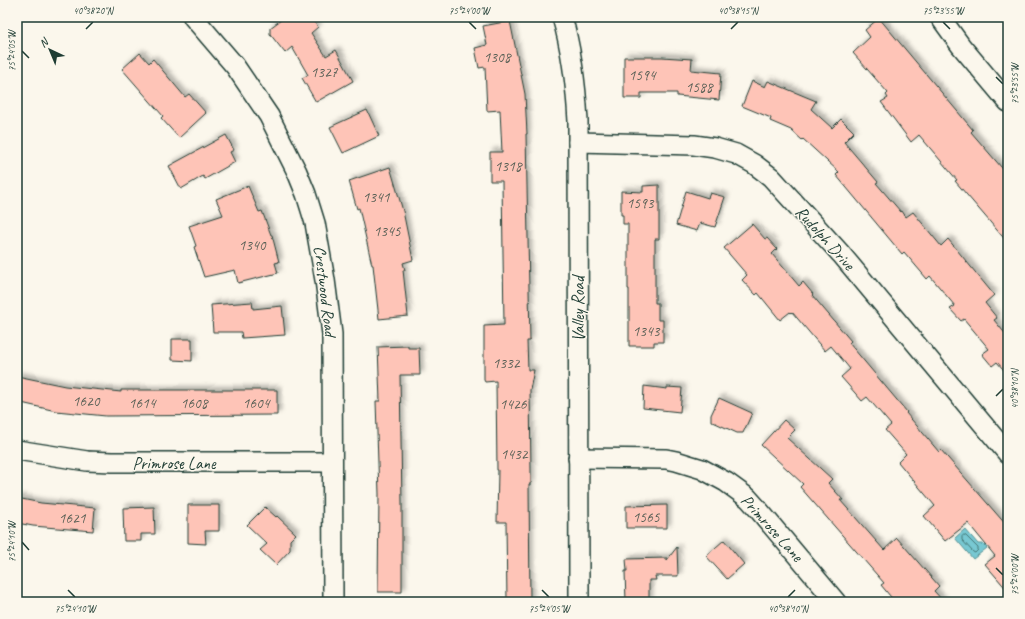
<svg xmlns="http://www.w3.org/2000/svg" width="1025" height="619" font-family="Caveat,sans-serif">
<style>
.water{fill:#78c8d2;stroke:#549093}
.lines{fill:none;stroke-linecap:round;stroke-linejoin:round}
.shore{stroke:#437573;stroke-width:1}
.building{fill:#fec4b7;stroke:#1f3d34;filter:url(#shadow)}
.street-casing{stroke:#1f3d34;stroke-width:22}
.street{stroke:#fbf7ec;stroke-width:19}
.ticks{fill:none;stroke:#1f3d34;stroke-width:1.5}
.labels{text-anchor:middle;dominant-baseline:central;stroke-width:3;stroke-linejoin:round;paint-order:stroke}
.number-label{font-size:15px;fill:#575f55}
.street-label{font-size:17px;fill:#1f3d34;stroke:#fbf7ec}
.neatline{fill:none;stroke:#1f3d34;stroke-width:1.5}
.ticks-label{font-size:10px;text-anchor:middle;fill:#1f3d34}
</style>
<defs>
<filter id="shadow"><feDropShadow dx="3.5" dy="-3.5" stdDeviation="2" flood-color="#0004"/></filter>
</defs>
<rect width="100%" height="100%" fill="#fbf7ec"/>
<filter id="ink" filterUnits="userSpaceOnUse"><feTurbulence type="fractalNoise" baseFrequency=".025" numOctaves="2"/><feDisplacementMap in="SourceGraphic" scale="8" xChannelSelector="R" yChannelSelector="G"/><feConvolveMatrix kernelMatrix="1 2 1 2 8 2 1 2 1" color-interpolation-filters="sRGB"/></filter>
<g filter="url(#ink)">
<path class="water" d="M 965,529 L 978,544 L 983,544 L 987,548 L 973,559 L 955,538 Z"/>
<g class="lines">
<path class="shore" d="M 964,535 L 966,536 L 978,548 L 978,550 L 975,553 L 973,552 L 962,540 L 962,537 Z"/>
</g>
<g class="building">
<path d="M 285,17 L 310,17 L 318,27 L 311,33 L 326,56 L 336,50 L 353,81 L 316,102 L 302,78 L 308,75 L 292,47 L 285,53 L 270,34 L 270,28 Z"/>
<path d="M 879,18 L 973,130 L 971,132 L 1008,175 L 1008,243 L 955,181 L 957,180 L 919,135 L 911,142 L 881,102 L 888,98 L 886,95 L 888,93 L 853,53 L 870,37 L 865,30 Z"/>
<path d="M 510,21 L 525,94 L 527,134 L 526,134 L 530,341 L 527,341 L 528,370 L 534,370 L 530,390 L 531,472 L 531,484 L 529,484 L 530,602 L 507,602 L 506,522 L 497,522 L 498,470 L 497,470 L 496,381 L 485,382 L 484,380 L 484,326 L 504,325 L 502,181 L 490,181 L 490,152 L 502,152 L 500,110 L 487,111 L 485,67 L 479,68 L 475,48 L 487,45 L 483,26 Z"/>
<path d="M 140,53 L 149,63 L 153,59 L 185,97 L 189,94 L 206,113 L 179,138 L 161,118 L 163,116 L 122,69 Z"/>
<path d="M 624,57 L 662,57 L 692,59 L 691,70 L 721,73 L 719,100 L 677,96 L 677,93 L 641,93 L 641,98 L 624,98 Z"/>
<path d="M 752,81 L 765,87 L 768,81 L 816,101 L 811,109 L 832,128 L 841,119 L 854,132 L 844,142 L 878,182 L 876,183 L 901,212 L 902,211 L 906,217 L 913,212 L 941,246 L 948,239 L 994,295 L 985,303 L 997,318 L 994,320 L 1008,337 L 1008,375 L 997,362 L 992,366 L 982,354 L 989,349 L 964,319 L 961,321 L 950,309 L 955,306 L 930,276 L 927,279 L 904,252 L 902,254 L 836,175 L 839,172 L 803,139 L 802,140 L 791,130 L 770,121 L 771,118 L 742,106 Z"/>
<path d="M 367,110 L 379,136 L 343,153 L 330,127 Z"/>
<path d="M 226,135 L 234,150 L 230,152 L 235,162 L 205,179 L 203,176 L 181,189 L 169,166 Z"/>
<path d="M 390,167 L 403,211 L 413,260 L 403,263 L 405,270 L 403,270 L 408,316 L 379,319 L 373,265 L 372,265 L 359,208 L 357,209 L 349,181 Z"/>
<path d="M 659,185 L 659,239 L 655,239 L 655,303 L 658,303 L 658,320 L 663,320 L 663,342 L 654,342 L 654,346 L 629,346 L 629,289 L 628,289 L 628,224 L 623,224 L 623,215 L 621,215 L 621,191 L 643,192 L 643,186 Z"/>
<path d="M 248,186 L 259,212 L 262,211 L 271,235 L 272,235 L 279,262 L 275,263 L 278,273 L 238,283 L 235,270 L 204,277 L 194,247 L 196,246 L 189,226 L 223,215 L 216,199 Z"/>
<path d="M 686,191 L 708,198 L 710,193 L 725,197 L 715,227 L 700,223 L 697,231 L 676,225 Z"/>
<path d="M 752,224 L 765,239 L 767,238 L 777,249 L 772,254 L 799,286 L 803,282 L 813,294 L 812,295 L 851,341 L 849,343 L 907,412 L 906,413 L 939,452 L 941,450 L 1008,527 L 1008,591 L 985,564 L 995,556 L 968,523 L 945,541 L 924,516 L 935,506 L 898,462 L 906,454 L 885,430 L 891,425 L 867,397 L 862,401 L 841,377 L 850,369 L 831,346 L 825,351 L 792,312 L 791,313 L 790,312 L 780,320 L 758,293 L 756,295 L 742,280 L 747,275 L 724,248 Z"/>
<path d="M 252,302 L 253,309 L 282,306 L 285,335 L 242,338 L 241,332 L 213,332 L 211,305 Z"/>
<path d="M 172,339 L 192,339 L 192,361 L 172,360 Z"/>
<path d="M 408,346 L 408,348 L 419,348 L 420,375 L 400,375 L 402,504 L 402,592 L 378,592 L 379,494 L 376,401 L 380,401 L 378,347 Z"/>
<path d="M 17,376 L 65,386 L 121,392 L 121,390 L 277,390 L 277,415 L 106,416 L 56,411 L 17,402 Z"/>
<path d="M 644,386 L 667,389 L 667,387 L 682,388 L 680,412 L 643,408 Z"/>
<path d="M 719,398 L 752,413 L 743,433 L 737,433 L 711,421 L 711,415 Z"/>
<path d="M 784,420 L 795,430 L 787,438 L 832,479 L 828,483 L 843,500 L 840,500 L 884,550 L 897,538 L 939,586 L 934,591 L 944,602 L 895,602 L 881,585 L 884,583 L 800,487 L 803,484 L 761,445 Z"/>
<path d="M 17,498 L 41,503 L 95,508 L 93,531 L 33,526 L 17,523 Z"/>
<path d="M 188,505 L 219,505 L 219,531 L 205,531 L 206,544 L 188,543 Z"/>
<path d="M 667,505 L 667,528 L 626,528 L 626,506 Z"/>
<path d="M 154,507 L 155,534 L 141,534 L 141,541 L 124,541 L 123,508 Z"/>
<path d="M 265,507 L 276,517 L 277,516 L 296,534 L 290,540 L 290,550 L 276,565 L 260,550 L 267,544 L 247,525 Z"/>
<path d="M 724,540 L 744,564 L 727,579 L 706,556 Z"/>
<path d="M 677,547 L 678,576 L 655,576 L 656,580 L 649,580 L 649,602 L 626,602 L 625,571 L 627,571 L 626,559 L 667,558 L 667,560 Z"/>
</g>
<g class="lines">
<defs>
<g id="street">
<path d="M 193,17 L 235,66 L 269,116 L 297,172 L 306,194 L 315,223 L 325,280 L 332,334 L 333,602"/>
<path d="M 562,17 C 572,51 576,85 578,121 L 579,602"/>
<path d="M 940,17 L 961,46 L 1008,102"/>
<path d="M 578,142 L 694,145 L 715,148 L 736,154 L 754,164 L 771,177 L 841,254 L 1008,454"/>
<path d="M 17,450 L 87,461 L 112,462 L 332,462"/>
<path d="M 578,458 L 666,459 L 676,461 L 702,469 L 726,482 L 748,498 L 757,508 L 836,602"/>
</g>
</defs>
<use href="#street" class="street-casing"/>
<use href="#street" class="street"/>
</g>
</g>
<path class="ticks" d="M 469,22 L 476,29M 943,22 L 950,29M 86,29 L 93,22M 731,29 L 738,22M 22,51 L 29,58M 996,77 L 1003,84M 996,396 L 1003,389M 22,542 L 29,550M 996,568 L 1003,575M 68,590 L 75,597M 542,590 L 549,597M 788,597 L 795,590"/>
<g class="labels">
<g class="number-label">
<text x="497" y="57">1308</text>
<text x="324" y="72">1327</text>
<text x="642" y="75">1594</text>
<text x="699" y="87">1588</text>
<text x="508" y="166">1318</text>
<text x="376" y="197">1341</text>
<text x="640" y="203">1593</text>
<text x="387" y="231">1345</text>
<text x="252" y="245">1340</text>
<text x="646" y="331">1343</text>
<text x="506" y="363">1332</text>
<text x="86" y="401">1620</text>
<text x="142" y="403">1614</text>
<text x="194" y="403">1608</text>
<text x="256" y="403">1604</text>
<text x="513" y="404">1426</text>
<text x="514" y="454">1432</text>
<text x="646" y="517">1565</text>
<text x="72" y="518">1621</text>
</g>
<g class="street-label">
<text transform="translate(825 238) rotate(48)">Rudolph Drive</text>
<text transform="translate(325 291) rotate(83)">Crestwood Road</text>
<text transform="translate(578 309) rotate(-90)">Valley Road</text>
<text x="174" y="463">Primrose Lane</text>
<text transform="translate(772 528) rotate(48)">Primrose Lane</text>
</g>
</g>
<rect width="1025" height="619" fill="none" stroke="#fbf7ec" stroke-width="44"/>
<g transform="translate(50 50) rotate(316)" stroke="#fbf7ec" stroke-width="3" paint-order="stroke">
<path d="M0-3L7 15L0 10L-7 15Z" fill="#1f3d34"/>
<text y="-6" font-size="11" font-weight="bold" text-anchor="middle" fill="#1f3d34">N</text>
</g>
<rect x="22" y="22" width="981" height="575" class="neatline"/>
<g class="ticks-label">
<text x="93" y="14">40°38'20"N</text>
<text x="469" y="14">75°24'00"W</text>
<text x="738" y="14">40°38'15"N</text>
<text x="943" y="14">75°23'55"W</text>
<text transform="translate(11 51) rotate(-90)" y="4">75°24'05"W</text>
<text transform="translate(1014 84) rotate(-90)" y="4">75°23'55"W</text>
<text transform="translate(1014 389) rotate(-90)" y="4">40°38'10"N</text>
<text transform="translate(11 542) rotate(-90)" y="4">75°24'10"W</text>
<text transform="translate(1014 575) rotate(-90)" y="4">75°24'00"W</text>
<text x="75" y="612">75°24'10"W</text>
<text x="549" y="612">75°24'05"W</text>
<text x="788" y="612">40°38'10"N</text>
</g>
</svg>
